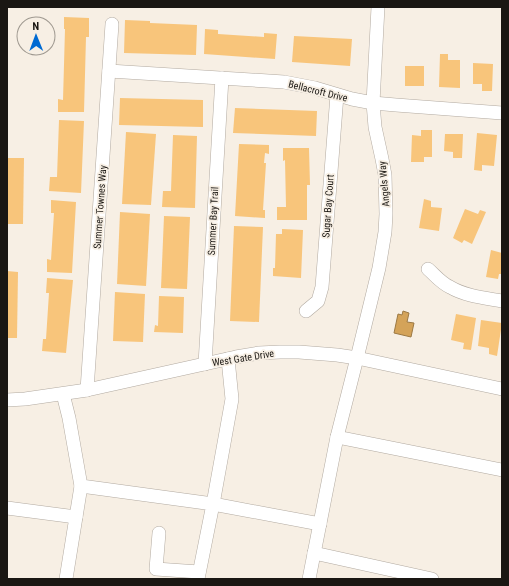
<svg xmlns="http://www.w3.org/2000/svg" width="509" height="586" font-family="'Roboto Condensed',sans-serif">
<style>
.water{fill:#d4a359;stroke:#9c7944}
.building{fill:#f8c57b}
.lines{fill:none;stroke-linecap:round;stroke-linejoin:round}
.minor-casing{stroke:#b2aaa1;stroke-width:14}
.minor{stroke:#fff;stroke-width:13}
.labels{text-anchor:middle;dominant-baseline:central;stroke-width:3.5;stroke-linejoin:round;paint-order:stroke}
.street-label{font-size:10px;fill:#1a1713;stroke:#f7efe4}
</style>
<rect width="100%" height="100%" fill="#f7efe4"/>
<path class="water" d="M 403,311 L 409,313 L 407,322 L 414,323 L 411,337 L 394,333 L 398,314 L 402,315 Z"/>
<g class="building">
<path d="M 64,17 L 89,18 L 89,37 L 86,37 L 84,112 L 58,112 L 58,99 L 63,100 L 65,29 L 64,29 Z"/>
<path d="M 125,20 L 150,21 L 150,23 L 197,25 L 196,55 L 124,53 Z"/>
<path d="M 205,29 L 218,30 L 218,34 L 264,37 L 264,33 L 277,34 L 275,59 L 204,54 Z"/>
<path d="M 294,36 L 352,39 L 350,66 L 292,62 Z"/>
<path d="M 440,54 L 448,54 L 448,60 L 460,60 L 460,88 L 439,87 Z"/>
<path d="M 473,63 L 493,64 L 492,91 L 482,91 L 482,84 L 473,84 Z"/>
<rect x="405" y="66" width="19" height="20"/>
<path d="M 120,98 L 203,100 L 203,127 L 119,125 Z"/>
<path d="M 235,108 L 317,111 L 316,136 L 233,133 Z"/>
<path d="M 59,120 L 84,121 L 81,193 L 49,191 L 50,177 L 57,177 Z"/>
<path d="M 421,130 L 432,130 L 432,157 L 424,157 L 424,162 L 411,162 L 412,135 L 421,136 Z"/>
<path d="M 126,132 L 156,134 L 151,205 L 122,204 Z"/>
<path d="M 477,133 L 497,135 L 494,166 L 482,165 L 482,171 L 474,170 Z"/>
<path d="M 445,134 L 463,134 L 462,158 L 453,158 L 453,152 L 444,151 Z"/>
<path d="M 173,135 L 197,136 L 195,208 L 162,207 L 163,191 L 171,191 Z"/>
<path d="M 239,144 L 269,145 L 269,154 L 265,153 L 264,163 L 266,163 L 263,210 L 265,210 L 265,218 L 235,216 Z"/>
<path d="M 283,148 L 309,148 L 310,185 L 307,185 L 307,220 L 277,220 L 277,207 L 286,207 L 285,160 L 283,161 Z"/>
<path d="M 7,158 L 24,158 L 23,224 L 7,224 Z"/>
<path d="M 424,199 L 431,201 L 431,207 L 442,208 L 439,231 L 419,228 Z"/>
<path d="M 51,200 L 76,202 L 72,273 L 47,272 L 47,259 L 51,260 L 54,213 L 51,213 Z"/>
<path d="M 465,209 L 478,214 L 480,210 L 486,212 L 472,244 L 464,240 L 462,243 L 453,238 Z"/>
<path d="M 120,212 L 150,214 L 146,286 L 117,284 Z"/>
<path d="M 164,216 L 190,217 L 187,289 L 161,288 Z"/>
<path d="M 234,226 L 263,227 L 259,322 L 230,321 Z"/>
<path d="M 282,229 L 303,230 L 301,278 L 273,276 L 273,268 L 275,268 L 276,234 L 282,234 Z"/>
<path d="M 491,250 L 502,253 L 502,274 L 499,274 L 498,279 L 486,277 Z"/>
<path d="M 7,271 L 18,272 L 17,338 L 7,338 Z"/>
<path d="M 47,278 L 73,280 L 66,353 L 42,351 L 43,339 L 46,339 L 49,293 L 46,293 Z"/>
<path d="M 115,292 L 145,294 L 143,342 L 113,341 Z"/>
<path d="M 159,296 L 184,297 L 183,333 L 154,332 L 155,325 L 158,326 Z"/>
<path d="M 456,314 L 476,318 L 471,350 L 463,349 L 464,343 L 451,340 Z"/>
<path d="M 481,320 L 502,323 L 497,356 L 489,354 L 489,348 L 478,346 Z"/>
</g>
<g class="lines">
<defs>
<g id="minor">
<path d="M 378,7 L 373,103 L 375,127 L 382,159 L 385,175 L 386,214 L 385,232 L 379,268 L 357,358 L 337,437 L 502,470"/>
<path d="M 109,71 L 284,82 L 315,88 L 352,99 L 373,103 L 396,105 L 502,113"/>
<path d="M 428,269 C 435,275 441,283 450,287 C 465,296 485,298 502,301"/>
<path d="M 306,311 L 318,301 L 322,287 L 337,95"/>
<path d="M 228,359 L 232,399 L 213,504 L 320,524"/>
<path d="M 205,364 L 222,78"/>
<path d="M 87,390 L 112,24"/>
<path d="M 63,394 L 69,418 L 81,486 L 213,504 L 198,579"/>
<path d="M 7,400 L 25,399 L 87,390 L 236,357 L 259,353 L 280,352 L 299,352 L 337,355 L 357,358 L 502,389"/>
<path d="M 7,508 L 76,517"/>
<path d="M 159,533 L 156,569 L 199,572"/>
<path d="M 314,553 L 432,579"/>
<path d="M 66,579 L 81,486"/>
<path d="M 309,579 L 337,437"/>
</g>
</defs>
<use href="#minor" class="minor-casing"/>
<use href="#minor" class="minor"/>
</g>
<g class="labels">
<g class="street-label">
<text transform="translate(318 91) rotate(14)">Bellacroft Drive</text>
<text transform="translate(384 184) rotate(-95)">Angels Way</text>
<text transform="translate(328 206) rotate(-86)">Sugar Bay Court</text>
<text transform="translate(100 207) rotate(-86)">Summer Townes Way</text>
<text transform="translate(213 221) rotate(-87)">Summer Bay Trail</text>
<text transform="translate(243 358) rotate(-9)">West Gate Drive</text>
</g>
</g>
<rect width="509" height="586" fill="none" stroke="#1a1713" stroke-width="16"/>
<g transform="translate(36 36) rotate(359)"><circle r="19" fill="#f7efe4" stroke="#9f9990"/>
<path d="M0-3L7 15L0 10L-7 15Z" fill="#006ad2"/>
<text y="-6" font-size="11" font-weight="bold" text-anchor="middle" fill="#1a1713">N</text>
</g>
</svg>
